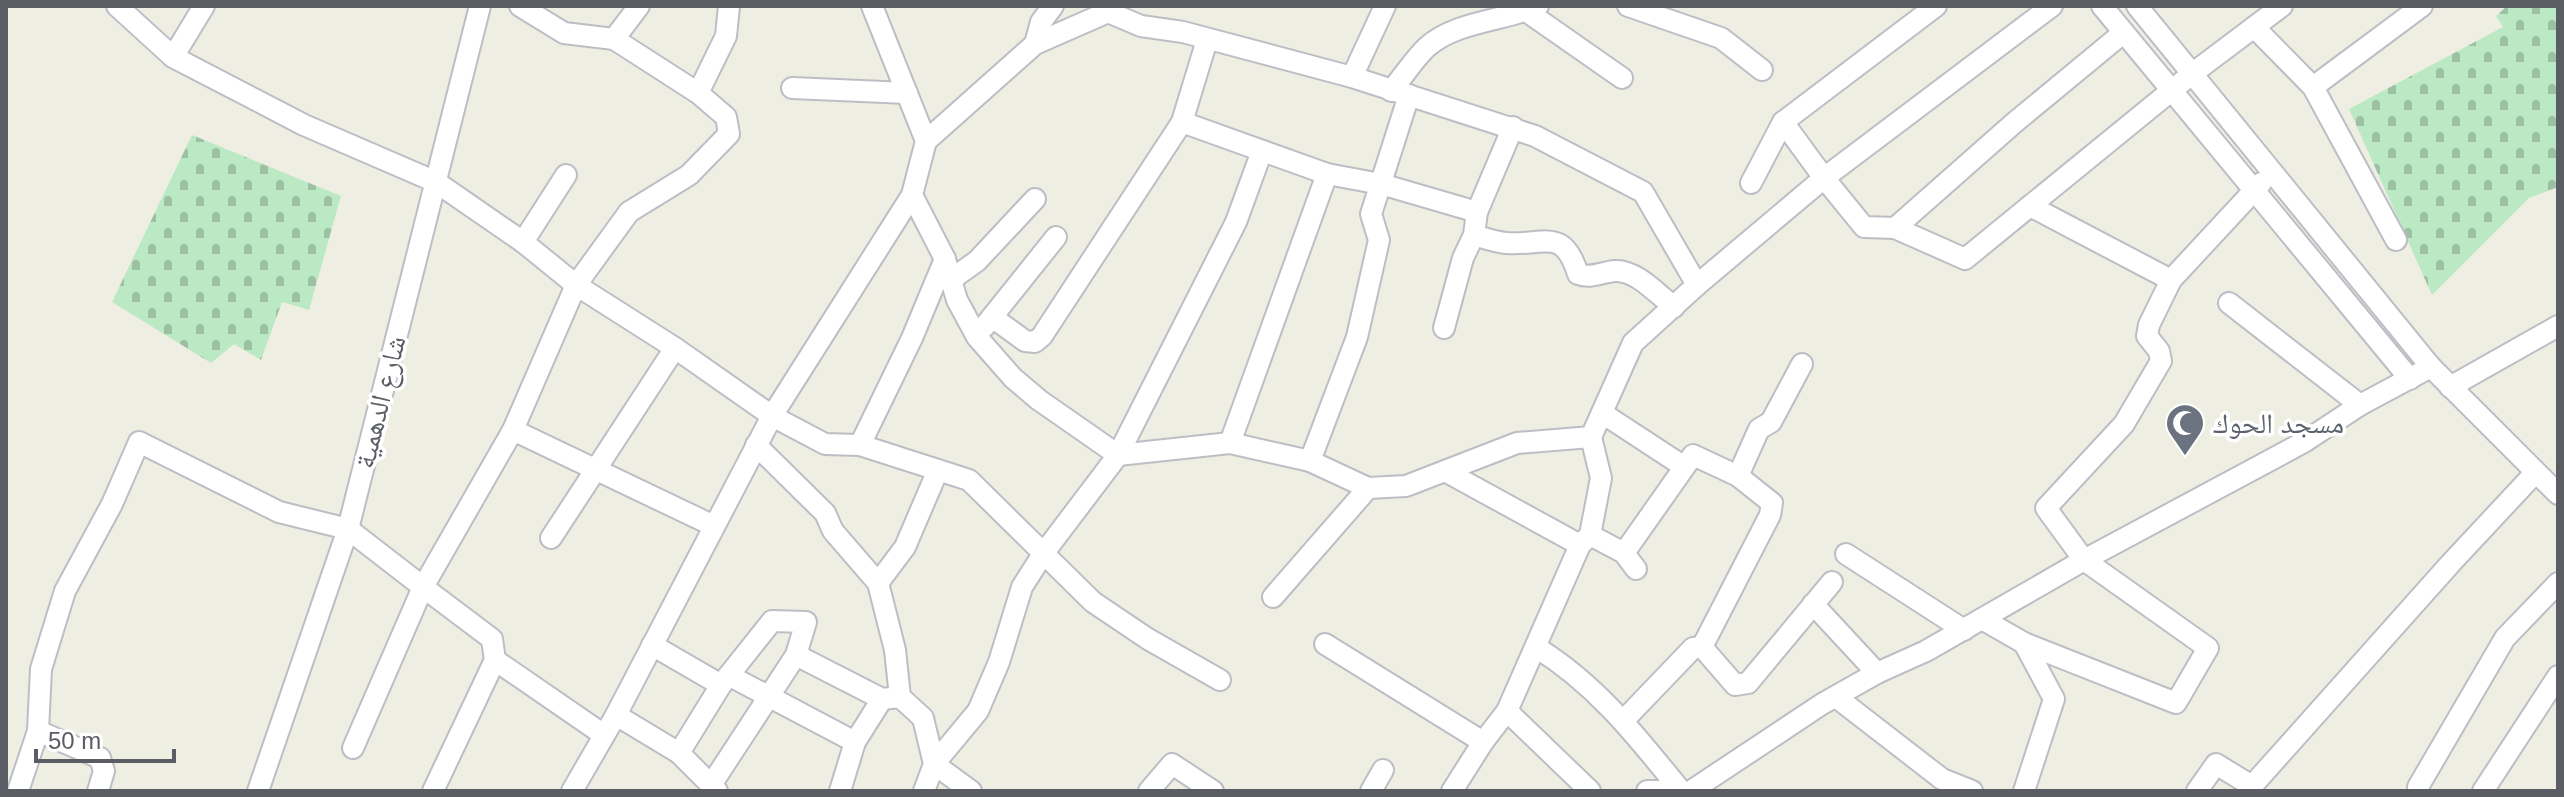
<svg xmlns="http://www.w3.org/2000/svg" width="2564" height="797" font-family="Arial,'Noto Naskh Arabic',sans-serif">
<style>
.cemetery{fill:url(#cemetery-stones)}
.lines{fill:none;stroke-linecap:round;stroke-linejoin:round}
.minor-casing{stroke:#bcbec5;stroke-width:24}
.minor{stroke:#fff;stroke-width:20}
.labels{text-anchor:middle;dominant-baseline:central;stroke-width:7;stroke-linejoin:round;paint-order:stroke}
.street-label{font-size:28px;fill:#5a5d64;stroke:#fff}
.worship-label{font-size:28px;fill:#5b616d;stroke:#fff;text-anchor:start}
</style>
<defs>
<pattern id="cemetery-stones" width="16" height="16" patternUnits="userSpaceOnUse" patternTransform="scale(2)"><rect width="16" height="16" fill="#bbe9c4"/><path d="M2 7V4a2 2 0 0 1 4 0v3zM10 15v-3a2 2 0 0 1 4 0v3z" fill="#9bc0a3"/></pattern>
</defs>
<rect width="100%" height="100%" fill="#efeee2"/>
<g class="cemetery">
<path d="M 2507,6 L 2558,6 L 2558,187 L 2529,198 L 2432,295 L 2349,109 L 2503,27 L 2496,16 Z"/>
<path d="M 192,135 L 341,196 L 309,310 L 282,302 L 261,360 L 234,344 L 211,363 L 112,302 Z"/>
</g>
<g class="lines">
<defs>
<g id="minor">
<path d="M 117,6 L 173,57 L 304,125 L 436,182 L 523,242 L 576,285 L 675,348 L 772,416 L 825,444 L 860,445 L 912,338 L 945,259"/>
<path d="M 872,6 L 926,141"/>
<path d="M 1519,6 L 1622,78"/>
<path d="M 1628,6 L 1721,38 L 1762,70"/>
<path d="M 2102,6 L 2410,379"/>
<path d="M 2137,6 L 2431,367 L 2558,494"/>
<path d="M 1108,12 L 1141,26 L 1183,32 L 1352,77 L 1535,136 L 1643,192 L 1697,285"/>
<path d="M 2254,27 L 2313,87 L 2396,240"/>
<path d="M 614,39 L 639,6"/>
<path d="M 1035,44 L 1041,22 L 1053,6"/>
<path d="M 173,57 L 204,6"/>
<path d="M 1352,77 L 1385,6"/>
<path d="M 2313,87 L 2422,6"/>
<path d="M 792,88 L 907,93"/>
<path d="M 1391,91 C 1403,77 1414,59 1427,47 C 1456,21 1504,21 1538,6"/>
<path d="M 698,93 L 726,36 L 729,6"/>
<path d="M 1182,122 L 1327,174 L 1381,184 L 1477,212"/>
<path d="M 1783,122 L 1824,178 L 1864,227 L 1895,228 L 2014,123 L 2123,33"/>
<path d="M 1751,183 L 1783,122 L 1936,6"/>
<path d="M 912,195 L 945,259 L 957,300 L 977,337 L 1013,378 L 1039,400 L 1118,455 L 1230,443 L 1310,461 L 1368,488 L 1406,486 L 1517,443 L 1591,437 L 1633,343 L 1697,285 L 1824,178 L 2052,6"/>
<path d="M 2030,206 L 2171,280 L 2261,183"/>
<path d="M 1895,228 L 1965,259 L 2193,73 L 2282,6"/>
<path d="M 1474,235 C 1484,238 1495,242 1506,243 C 1544,246 1563,226 1578,274 C 1591,279 1602,272 1615,271 C 1637,270 1658,295 1674,307"/>
<path d="M 523,242 L 566,175"/>
<path d="M 949,281 L 977,261 L 1035,199"/>
<path d="M 2229,303 L 2360,405"/>
<path d="M 992,317 L 1025,341 L 1035,342 L 1042,336 L 1182,122 L 1207,40"/>
<path d="M 984,327 L 1056,237"/>
<path d="M 1444,328 L 1463,258 L 1474,235 L 1477,212 L 1513,127"/>
<path d="M 2450,387 L 2558,326"/>
<path d="M 1602,413 L 1683,466"/>
<path d="M 513,430 L 714,526"/>
<path d="M 1230,443 L 1327,174"/>
<path d="M 756,445 L 825,513 L 833,531 L 878,583 L 895,650 L 900,697"/>
<path d="M 860,445 L 969,480 L 1093,602 L 1148,639 L 1220,680"/>
<path d="M 1310,461 L 1357,337 L 1379,240 L 1371,214 L 1409,95"/>
<path d="M 1445,471 L 1580,545"/>
<path d="M 1738,476 L 1759,429 L 1771,422 L 1802,364"/>
<path d="M 1590,535 L 1624,553 L 1636,569"/>
<path d="M 551,538 L 675,348"/>
<path d="M 1624,553 L 1693,455 L 1738,476 L 1772,503 L 1770,515 L 1702,647"/>
<path d="M 1846,554 L 1964,630"/>
<path d="M 878,583 L 905,547 L 938,470"/>
<path d="M 1273,597 L 1368,488"/>
<path d="M 1813,604 L 1877,673"/>
<path d="M 1982,619 L 2024,643 L 2176,703 L 2208,648 L 2084,560 L 2046,508 L 2124,424 L 2161,361 L 2159,351 L 2147,336 L 2149,325 L 2171,280"/>
<path d="M 1325,644 L 1483,742"/>
<path d="M 652,645 L 721,685"/>
<path d="M 1702,647 L 1735,685 L 1748,683 L 1832,582"/>
<path d="M 1537,648 C 1596,684 1638,738 1681,791"/>
<path d="M 796,655 L 882,699 L 900,697 L 923,718 L 934,764 L 924,791"/>
<path d="M 730,676 L 855,742"/>
<path d="M 1836,697 L 1942,779 L 1972,791"/>
<path d="M 1507,711 L 1590,791"/>
<path d="M 616,715 L 679,753 L 717,791"/>
<path d="M 1624,720 L 1693,648 L 1702,647"/>
<path d="M 38,731 L 100,758 L 104,771 L 98,791"/>
<path d="M 353,748 L 423,587 L 492,639 L 495,660"/>
<path d="M 679,753 L 721,685 L 772,621 L 806,622 L 796,655 L 711,785"/>
<path d="M 2418,787 L 2505,638 L 2558,583"/>
<path d="M 18,791 L 38,731 L 41,669 L 65,591 L 112,504 L 139,442 L 279,512 L 348,529 L 423,587 L 513,430 L 576,285 L 629,212 L 689,175 L 729,134 L 726,117 L 698,93 L 614,39 L 564,33 L 520,6"/>
<path d="M 258,791 L 348,529 L 480,6"/>
<path d="M 433,791 L 495,660 L 604,735"/>
<path d="M 572,791 L 616,715 L 772,416 L 912,195 L 926,141 L 1035,44 L 1108,12 L 1114,6"/>
<path d="M 840,791 L 855,742 L 882,699"/>
<path d="M 971,791 L 934,764 L 978,711 L 999,662 L 1022,587 L 1043,554 L 1118,455 L 1236,222 L 1262,151"/>
<path d="M 1149,791 L 1172,764 L 1213,791"/>
<path d="M 1371,791 L 1383,770"/>
<path d="M 1452,791 L 1483,742 L 1507,711 L 1580,545 L 1590,535 L 1601,478 L 1591,437"/>
<path d="M 1647,791 L 1662,791"/>
<path d="M 1691,791 L 1822,704 L 1877,673 L 1926,651 L 2084,560 L 2304,442 L 2360,405 L 2431,367"/>
<path d="M 2024,791 L 2054,699 L 2024,643"/>
<path d="M 2197,791 L 2216,764 L 2252,786 L 2451,563 L 2535,473"/>
<path d="M 2483,791 L 2558,676"/>
</g>
</defs>
<use href="#minor" class="minor-casing"/>
<use href="#minor" class="minor"/>
</g>
<defs>
<symbol id="mosque-pin" viewBox="-11 -11 22 30"><path d="M0 17L-7.5 6A9.5 9.5 0 1 1 7.5 6Z" fill="#6b7280" stroke="#fff"/><path d="M3.5-4.9A6 6 0 1 0 3.5 4.9A5 5 0 1 1 3.5-4.9Z" fill="#fff"/></symbol>
</defs>
<g fill-rule="evenodd">
<use href="#mosque-pin" x="2163" y="401" width="44" height="60"/>
</g>
<g class="labels">
<g class="street-label">
<text transform="translate(380 402) rotate(-76)">شارع الدهمية</text>
</g>
<g class="worship-label">
<text x="2213" y="423">مسجد الحوك</text>
</g>
</g>
<rect width="2564" height="797" fill="none" stroke="#5a5d64" stroke-width="16"/>
<path d="M36 749v12h138v-12" fill="none" stroke="#5a5d64" stroke-width="4"/>
<text x="48" y="749" font-size="24" fill="#5a5d64" stroke="#ffffff" stroke-width="6" paint-order="stroke">50 m</text>
</svg>
